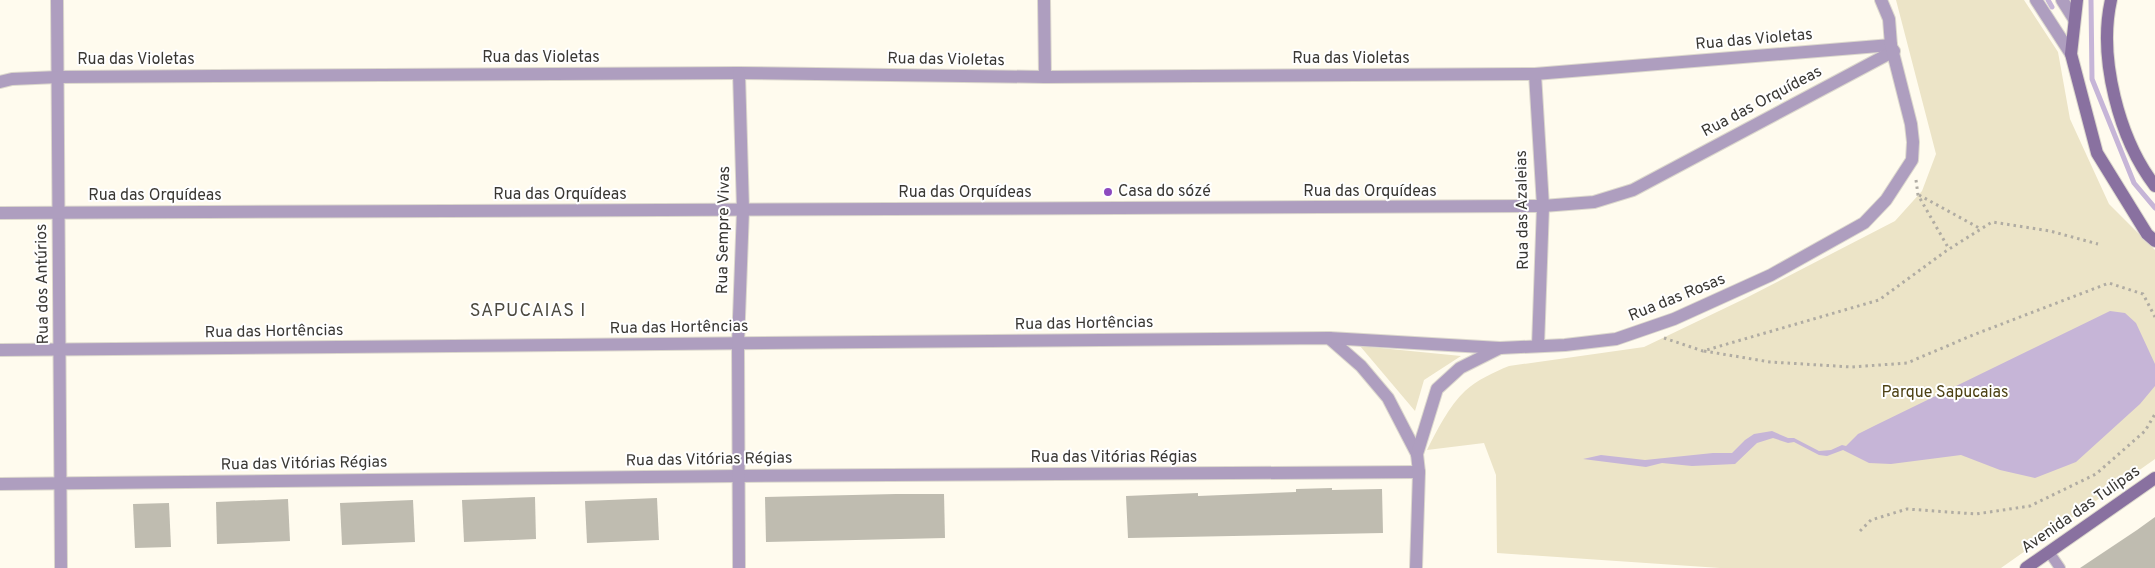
<svg xmlns="http://www.w3.org/2000/svg" width="2155" height="568" font-family="Overpass,sans-serif">
<style>
.green{fill:#ece4c7}
.water{fill:#c6b5d7}
.lines{fill:none;stroke-linecap:round;stroke-linejoin:round}
.stream{stroke:#c6b5d7;stroke-width:5}
.building{fill:#bfbcb0}
.lane-casing{stroke:#dcd8cd;stroke-width:12}
.street-casing{stroke:#dcd8cd;stroke-width:14}
.secondary-casing{stroke:#dcd8cd;stroke-width:14}
.path{stroke:#b0aca3;stroke-width:3;stroke-dasharray:2.5 4;stroke-linecap:butt}
.lane{stroke:#ae9ebf;stroke-width:10}
.street{stroke:#ae9ebf;stroke-width:12}
.secondary{stroke:#8971a0;stroke-width:12}
.poi-dot{fill:#8d4abf;stroke:#fff;stroke-width:2}
.labels{text-anchor:middle;dominant-baseline:central;stroke-width:4;stroke-linejoin:round;paint-order:stroke}
.street-label{font-size:16px;fill:#3a3834;stroke:#fff}
.poi-label{font-size:16px;fill:#3a3834;stroke:#fff;text-anchor:start}
.park-label{font-size:16px;fill:#4d4114;stroke:#fff}
.neighbourhood-label{font-size:18px;letter-spacing:1px;fill:#4c493f;stroke:#fff}
</style>
<rect width="100%" height="100%" fill="#fffbee"/>
<g class="green">
<path d="M 1896,0 L 2024,0 L 2058,52 L 2070,119 L 2109,204 L 2155,250 L 2155,459 L 2001,568 L 1720,568 L 1497,553 L 1496,475 L 1484,443 L 1427,450 C 1437,430 1449,406 1465,391 C 1477,380 1494,372 1509,366 L 1644,347 L 1744,299 L 1895,221 L 1922,191 L 1936,154 Z"/>
<path d="M 1360,346 L 1461,356 L 1424,380 L 1415,411 Z"/>
</g>
<path class="water" d="M 2110,311 L 2125,313 L 2136,323 L 2155,364 L 2155,386 L 2140,404 L 2076,462 L 2035,478 L 2000,470 L 1961,455 L 1891,464 L 1869,463 L 1843,450 L 1827,456 L 1819,455 L 1794,442 L 1788,443 L 1773,438 L 1757,443 L 1735,464 L 1692,466 L 1662,463 L 1646,467 L 1583,459 L 1601,455 L 1645,460 L 1713,453 L 1732,453 L 1745,440 L 1754,434 L 1772,431 L 1788,438 L 1794,438 L 1819,451 L 1831,450 L 1842,445 L 1846,446 L 1858,434 L 1876,425 Z"/>
<g class="lines">
<g class="stream">
<path d="M 2048,0 L 2052,7"/>
<path d="M 2091,0 L 2092,79 L 2134,183 L 2155,208"/>
</g>
</g>
<g class="building">
<path d="M 1332,488 L 1332,490 L 1382,489 L 1383,533 L 1128,538 L 1126,496 L 1198,493 L 1198,496 L 1296,492 L 1296,489 Z"/>
<path d="M 896,494 L 944,494 L 945,538 L 766,542 L 765,497 Z"/>
<path d="M 535,497 L 536,539 L 464,542 L 462,500 Z"/>
<path d="M 657,498 L 659,540 L 587,543 L 585,501 Z"/>
<path d="M 288,499 L 290,541 L 217,544 L 216,502 Z"/>
<path d="M 413,500 L 415,542 L 342,545 L 340,503 Z"/>
<path d="M 169,503 L 171,547 L 135,548 L 133,504 Z"/>
<path d="M 2155,517 L 2155,568 L 2080,568 L 2137,530 Z"/>
</g>
<g class="lines">
<defs>
<path id="lane" d="M 2049,552 L 2060,568"/>
<g id="street">
<path d="M 57,0 L 61,568"/>
<path d="M 1044,0 L 1045,77"/>
<path d="M 2036,0 L 2071,54"/>
<path d="M 2062,0 L 2074,19"/>
<path d="M 1535,74 L 1543,206 L 1538,346"/>
<path d="M 0,82 L 12,79 L 58,77 L 739,73 L 1045,77 L 1535,74 L 1891,45"/>
<path d="M 0,213 L 1543,206 L 1594,202 L 1633,190 L 1894,51"/>
<path d="M 1329,338 L 1361,366 L 1388,398 L 1417,454"/>
<path d="M 0,350 L 1329,338 L 1500,348"/>
<path d="M 0,484 L 738,476 L 1419,472"/>
<path d="M 739,568 L 738,344 L 743,210 L 739,73"/>
<path d="M 1416,568 L 1419,472 L 1417,454 L 1437,389 L 1460,368 L 1500,348 L 1565,345 L 1616,339 L 1674,319 L 1771,275 L 1864,223 L 1886,200 L 1912,160 L 1913,142 L 1911,124 L 1891,45 L 1889,19 L 1881,0"/>
</g>
<g id="secondary">
<path d="M 2077,0 L 2071,54 L 2097,153 L 2147,234 L 2155,241"/>
<path d="M 2111,0 C 2098,58 2119,139 2155,186"/>
<path d="M 2026,568 L 2155,478"/>
</g>
</defs>
<use href="#lane" class="lane-casing"/>
<use href="#street" class="street-casing"/>
<use href="#secondary" class="secondary-casing"/>
<g class="path">
<path d="M 1916,180 L 1918,195 L 1949,249"/>
<path d="M 1919,195 L 1981,229"/>
<path d="M 1664,338 L 1703,351 L 1879,300 L 1946,251 L 1992,222 L 2050,231 L 2098,244"/>
<path d="M 1704,351 L 1770,362 L 1852,367 L 1907,363 L 1973,335 L 2109,283 L 2143,294 L 2155,317"/>
<path d="M 1860,531 L 1871,520 L 1907,509 L 1976,514 L 2030,506 L 2096,474 L 2145,431 L 2155,414"/>
</g>
<use href="#lane" class="lane"/>
<use href="#street" class="street"/>
<use href="#secondary" class="secondary"/>
</g>
<circle class="poi-dot" cx="1108" cy="192" r="5"/>
<g class="labels">
<g class="street-label">
<text transform="translate(1754 40) rotate(-5)">Rua das Violetas</text>
<text x="541" y="58">Rua das Violetas</text>
<text x="1351" y="59">Rua das Violetas</text>
<text x="136" y="60">Rua das Violetas</text>
<text transform="translate(946 60) rotate(1)">Rua das Violetas</text>
<text transform="translate(1762 102) rotate(-28)">Rua das Orquídeas</text>
<text x="1370" y="192">Rua das Orquídeas</text>
<text x="965" y="193">Rua das Orquídeas</text>
<text x="560" y="195">Rua das Orquídeas</text>
<text x="155" y="196">Rua das Orquídeas</text>
<text transform="translate(1523 210) rotate(-91)">Rua das Azaleias</text>
<text transform="translate(724 230) rotate(-89)">Rua Sempre Vivas</text>
<text transform="translate(43 284) rotate(-91)">Rua dos Antúrios</text>
<text transform="translate(1677 298) rotate(-22)">Rua das Rosas</text>
<text transform="translate(1084 324) rotate(-1)">Rua das Hortências</text>
<text transform="translate(679 328) rotate(-1)">Rua das Hortências</text>
<text transform="translate(274 332) rotate(-1)">Rua das Hortências</text>
<text x="1114" y="458">Rua das Vitórias Régias</text>
<text transform="translate(709 460) rotate(-1)">Rua das Vitórias Régias</text>
<text transform="translate(304 464) rotate(-1)">Rua das Vitórias Régias</text>
<text transform="translate(2081 510) rotate(-35)">Avenida das Tulipas</text>
</g>
<g class="poi-label">
<text x="1118" y="192">Casa do sózé</text>
</g>
<g class="park-label">
<text x="1945" y="393">Parque Sapucaias</text>
</g>
<g class="neighbourhood-label">
<text x="528" y="311">SAPUCAIAS I</text>
</g>
</g>
</svg>
